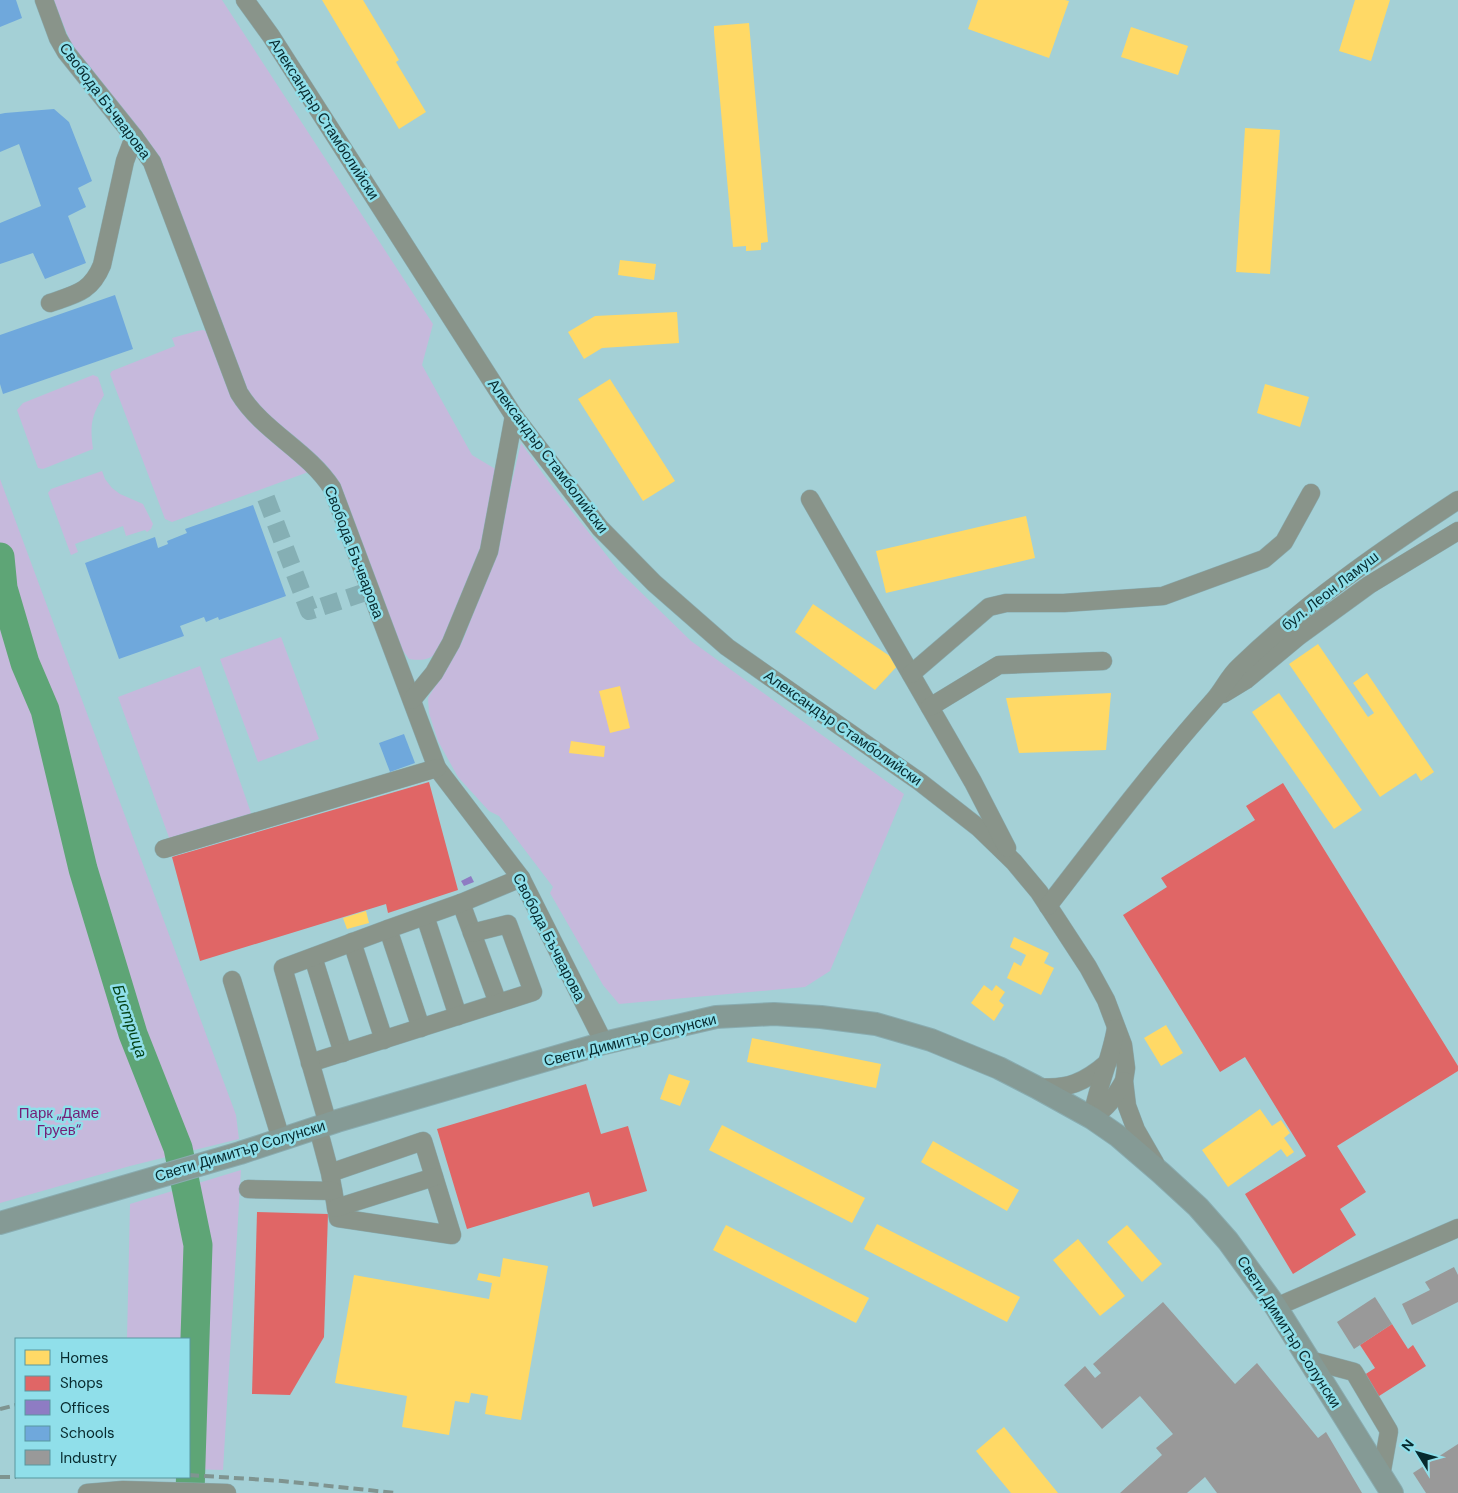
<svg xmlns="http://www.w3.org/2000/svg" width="1458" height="1493" font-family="'DM Sans',sans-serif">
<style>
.green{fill:#c6b9dc}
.homes{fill:#ffd966}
.shops{fill:#e06666}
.offices{fill:#8e7cc3}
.schools{fill:#6fa8dc}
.industry{fill:#999}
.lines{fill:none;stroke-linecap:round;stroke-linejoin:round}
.river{stroke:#5ea576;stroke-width:29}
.minor-tunnel{stroke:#85afb4;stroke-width:18;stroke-dasharray:18 9;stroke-linecap:butt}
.minor-casing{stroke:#89acb0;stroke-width:19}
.major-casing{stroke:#89acb0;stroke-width:24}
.minor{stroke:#89948a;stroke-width:18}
.major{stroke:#859a95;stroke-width:22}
.rail{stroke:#7f9490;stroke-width:4;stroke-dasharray:10 5;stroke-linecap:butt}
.labels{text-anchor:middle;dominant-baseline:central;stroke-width:5;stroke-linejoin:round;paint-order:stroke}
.street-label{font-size:15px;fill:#072a2e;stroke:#90dfea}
.park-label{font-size:15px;fill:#741e76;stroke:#90dfea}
.water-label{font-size:16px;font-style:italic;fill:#003f12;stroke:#90dfea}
</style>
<rect width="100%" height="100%" fill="#a4d0d6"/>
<g class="green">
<path d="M 53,0 L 222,0 L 433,324 L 422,365 L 472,455 L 497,470 L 483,549 L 438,651 C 430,660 422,661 409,659 L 401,648 L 344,495 L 327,466 L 260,409 L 246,391 L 213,297 L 153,150 L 74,50 Z"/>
<path d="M 203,330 L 209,333 L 238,404 L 311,471 L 172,522 L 165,519 L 110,374 L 112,371 L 175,346 L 172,338 L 197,331 Z"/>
<path d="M 93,375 L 98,377 L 104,395 C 91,417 90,424 93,449 L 43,469 L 38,468 L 17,410 L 23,403 Z"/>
<path d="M 521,443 L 549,482 L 619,571 L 691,641 L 904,794 L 830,971 L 805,987 L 619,1004 L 603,985 L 550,893 L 553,887 L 499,816 L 489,811 L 458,777 L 438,741 L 429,713 L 428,698 L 463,640 L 495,554 Z"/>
<path d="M 102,471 L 105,479 L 112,488 L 120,494 L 143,504 L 153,524 L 151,529 L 147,532 L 145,530 L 126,536 L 123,526 L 75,544 L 78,552 L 71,555 L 48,493 L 51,489 Z"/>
<path d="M 0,479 L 236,1115 L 239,1139 L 130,1166 L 0,1203 Z"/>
<path d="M 281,637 L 319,739 L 258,762 L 220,659 Z"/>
<path d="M 200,666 L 252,816 L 171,843 L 118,697 Z"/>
<path d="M 241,1170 L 223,1470 L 189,1469 L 189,1339 L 127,1339 L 130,1204 Z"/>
</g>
<g class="homes">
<path d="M 322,0 L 363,0 L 399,60 L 396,62 L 426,112 L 399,129 Z"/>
<path d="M 978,0 L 1065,0 L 1069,1 L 1049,58 L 968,29 Z"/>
<path d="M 1355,0 L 1390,0 L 1371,61 L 1339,51 Z"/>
<path d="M 749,23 L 768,242 L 761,243 L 761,250 L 746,251 L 746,246 L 733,247 L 714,32 L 714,26 Z"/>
<path d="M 1131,27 L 1188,46 L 1178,75 L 1121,57 Z"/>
<path d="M 1245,128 L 1280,130 L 1270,274 L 1236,272 Z"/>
<path d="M 620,260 L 656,264 L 654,280 L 618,275 Z"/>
<path d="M 677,312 L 679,343 L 602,348 L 584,359 L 568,332 L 595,316 Z"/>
<path d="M 610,379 L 675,481 L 643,501 L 578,399 Z"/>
<path d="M 1265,384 L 1309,397 L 1300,427 L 1257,413 Z"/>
<path d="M 1026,516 L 1035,558 L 886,593 L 876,551 Z"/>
<path d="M 813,604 L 900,663 L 875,690 L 795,632 Z"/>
<path d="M 1318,644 L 1368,717 L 1374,713 L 1353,683 L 1367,673 L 1434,772 L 1421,781 L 1416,773 L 1380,797 L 1289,664 Z"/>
<path d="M 620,686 L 630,728 L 610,733 L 599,691 Z"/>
<path d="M 1111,693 L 1106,750 L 1019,753 L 1006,698 Z"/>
<path d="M 1279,693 L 1362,810 L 1334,829 L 1252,712 Z"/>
<path d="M 571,741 L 605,746 L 604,757 L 569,753 Z"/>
<path d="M 366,911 L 369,923 L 347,929 L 343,918 Z"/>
<path d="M 1014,937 L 1049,953 L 1044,963 L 1054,968 L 1041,995 L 1007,978 L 1014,962 L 1021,966 L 1026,955 L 1010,947 Z"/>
<path d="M 984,985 L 992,991 L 996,985 L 1005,992 L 999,1001 L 1004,1005 L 994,1021 L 971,1003 Z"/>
<path d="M 1166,1025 L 1183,1053 L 1161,1066 L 1144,1038 Z"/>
<path d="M 752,1038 L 881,1064 L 876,1088 L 747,1062 Z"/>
<path d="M 669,1074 L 690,1081 L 680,1106 L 660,1099 Z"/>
<path d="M 1260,1109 L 1272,1126 L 1281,1120 L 1290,1133 L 1284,1138 L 1294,1152 L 1287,1157 L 1281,1149 L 1228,1187 L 1202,1150 Z"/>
<path d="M 722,1125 L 865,1198 L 852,1223 L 709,1150 Z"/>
<path d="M 933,1141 L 1019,1190 L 1007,1211 L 921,1162 Z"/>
<path d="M 877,1224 L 1020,1297 L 1007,1322 L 864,1249 Z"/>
<path d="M 726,1225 L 869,1298 L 856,1323 L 713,1250 Z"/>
<path d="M 1127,1225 L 1162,1264 L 1142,1282 L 1107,1242 Z"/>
<path d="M 1078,1239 L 1125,1296 L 1100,1316 L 1053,1260 Z"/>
<path d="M 503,1258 L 548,1266 L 521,1420 L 485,1414 L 488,1396 L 471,1393 L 469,1403 L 455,1401 L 449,1435 L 402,1427 L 407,1396 L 335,1383 L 354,1275 L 489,1299 L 492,1283 L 477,1280 L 479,1273 L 500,1277 Z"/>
<path d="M 1004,1427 L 1058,1493 L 1011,1493 L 976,1451 Z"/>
</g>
<g class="shops">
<path d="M 429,782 L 458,890 L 388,913 L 386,904 L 200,961 L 172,857 Z"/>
<path d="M 1283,783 L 1458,1066 L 1458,1071 L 1337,1146 L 1366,1192 L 1340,1209 L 1356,1235 L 1293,1274 L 1245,1194 L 1306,1156 L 1245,1057 L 1220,1072 L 1123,915 L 1167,887 L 1161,878 L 1255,820 L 1246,806 Z"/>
<path d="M 586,1084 L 601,1134 L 628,1126 L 647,1191 L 593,1207 L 589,1192 L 467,1229 L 437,1129 Z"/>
<path d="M 257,1212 L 328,1214 L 324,1337 L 290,1395 L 252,1394 Z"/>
<path d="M 1392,1324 L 1408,1349 L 1413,1345 L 1426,1366 L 1365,1405 L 1352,1383 L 1375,1368 L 1360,1345 Z"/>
</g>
<path class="offices" d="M 471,876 L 474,882 L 464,886 L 461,881 Z"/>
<g class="schools">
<path d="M 0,0 L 16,0 L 22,18 L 0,27 Z"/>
<path d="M 54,109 L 69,122 L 92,181 L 78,188 L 86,207 L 68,216 L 86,263 L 45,279 L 33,253 L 0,264 L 0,223 L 41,206 L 19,144 L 0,152 L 0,114 L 5,113 Z"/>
<path d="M 115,295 L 133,349 L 3,394 L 0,384 L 0,335 Z"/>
<path d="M 253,505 L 286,596 L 219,620 L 218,617 L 206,622 L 204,617 L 180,626 L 184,636 L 119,659 L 85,563 L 155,537 L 158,548 L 168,544 L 167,541 L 187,533 L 185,529 Z"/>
<path d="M 404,734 L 415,763 L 390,772 L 379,743 Z"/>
</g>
<g class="industry">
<path d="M 1454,1267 L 1458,1275 L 1458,1302 L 1412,1325 L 1402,1304 L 1430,1290 L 1425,1282 Z"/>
<path d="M 1375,1297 L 1392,1324 L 1354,1349 L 1337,1322 Z"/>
<path d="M 1163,1302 L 1235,1384 L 1257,1363 L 1318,1438 L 1326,1432 L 1362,1493 L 1217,1493 L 1205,1477 L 1187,1493 L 1120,1493 L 1162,1455 L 1156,1448 L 1173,1434 L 1140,1396 L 1102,1429 L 1064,1385 L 1085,1366 L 1095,1378 L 1101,1373 L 1093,1364 Z"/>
<path d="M 1458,1444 L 1458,1493 L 1426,1493 L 1413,1473 Z"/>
</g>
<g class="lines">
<path class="river" d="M 0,557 L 3,588 L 25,663 L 45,710 L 83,869 L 133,1034 L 178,1148 L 198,1245 L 190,1493"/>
<path class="minor-tunnel" d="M 266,498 L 309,611 L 369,591"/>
<defs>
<g id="minor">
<path d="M 44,0 L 58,38 L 66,52 L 134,137 L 152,162 L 239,393 C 263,432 307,450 332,488 L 437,768 L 521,878 L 604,1043"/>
<path d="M 245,0 L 271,36 L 514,416 L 600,528 L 654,583 L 727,647 L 920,782 L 979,828 L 1014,862 L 1039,892 L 1088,967 L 1106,1000 L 1123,1045 L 1126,1068 L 1124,1081 L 1127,1106 L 1136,1130 L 1155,1163"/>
<path d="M 50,303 C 76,294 91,292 102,265 L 125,161 L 134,137"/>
<path d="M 810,499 L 973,782 L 1007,848"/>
<path d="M 911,674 L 989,607 L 1006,603 L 1064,603 L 1163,596 L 1264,559 L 1284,542 L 1311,493"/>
<path d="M 1223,694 L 1246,680 L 1299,636 L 1369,585 L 1458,531"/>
<path d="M 412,700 L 434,673 L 451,643 L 489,551 L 514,416"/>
<path d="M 930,707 L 999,665 L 1103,661"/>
<path d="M 164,849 L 437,768"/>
<path d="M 461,903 L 498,1003"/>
<path d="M 1048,906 C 1102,836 1155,766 1214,700 C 1223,690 1229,676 1239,667 C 1305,603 1382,550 1458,500"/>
<path d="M 425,916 L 458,1016"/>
<path d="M 388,929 L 421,1028"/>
<path d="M 352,942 L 384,1040"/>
<path d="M 313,957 L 343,1053"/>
<path d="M 232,980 L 281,1139"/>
<path d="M 310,1063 L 533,992 L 508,924 L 472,933"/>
<path d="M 1038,1087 C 1067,1090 1085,1082 1107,1063"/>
<path d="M 1092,1118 C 1097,1087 1111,1059 1116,1028"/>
<path d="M 1092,1118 C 1108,1107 1114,1098 1124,1081"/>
<path d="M 328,1124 L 283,968 L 388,929 L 461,903 L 521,878"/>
<path d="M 318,1128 L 330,1173 L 338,1218 L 452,1235 L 423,1141 L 330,1173"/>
<path d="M 248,1189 L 333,1191"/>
<path d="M 336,1208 L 434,1177"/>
<path d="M 1276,1307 L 1458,1228"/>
<path d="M 1309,1360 L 1354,1372 L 1389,1431 L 1381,1476"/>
<path d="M 87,1493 L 123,1490 L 227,1493"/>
</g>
<path id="major" d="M 0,1223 L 240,1153 L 337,1121 L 604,1043 L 716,1017 L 774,1014 L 821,1017 L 876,1024 L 931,1040 L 999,1068 L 1036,1087 L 1092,1118 L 1118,1136 L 1161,1173 L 1198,1207 L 1228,1241 L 1276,1307 L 1392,1493"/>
</defs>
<use href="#minor" class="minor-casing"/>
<use href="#major" class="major-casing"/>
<use href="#minor" class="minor"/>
<use href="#major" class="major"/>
<g class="rail">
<path d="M 0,1409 L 16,1405"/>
<path d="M 189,1475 L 282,1481 L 396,1493"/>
<path d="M 0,1477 L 16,1477"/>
</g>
</g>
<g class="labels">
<g class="street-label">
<text transform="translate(105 101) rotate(53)">Свобода Бъчварова</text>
<text transform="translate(324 119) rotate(57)">Александър Стамболийски</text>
<text transform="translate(548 456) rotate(53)">Александър Стамболийски</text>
<text transform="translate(354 552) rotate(69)">Свобода Бъчварова</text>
<text transform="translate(1330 591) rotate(-38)">бул. Леон Ламуш</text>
<text transform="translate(843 728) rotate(35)">Александър Стамболийски</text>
<text transform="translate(549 937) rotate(63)">Свобода Бъчварова</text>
<text transform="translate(630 1040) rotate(-14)">Свети Димитър Солунски</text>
<text transform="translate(240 1151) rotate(-17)">Свети Димитър Солунски</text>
<text transform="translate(1289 1332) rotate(57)">Свети Димитър Солунски</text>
</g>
<g class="park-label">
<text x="59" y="1113">Парк „Даме<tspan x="59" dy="17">Груев“</tspan></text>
</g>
<g class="water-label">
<text transform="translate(130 1021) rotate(71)">Бистрица</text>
</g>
</g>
<rect x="15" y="1338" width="175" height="140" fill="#90dfea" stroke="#59979f"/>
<rect x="25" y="1350" width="25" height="15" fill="#ffd966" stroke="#59979f"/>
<text x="60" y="1363" font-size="15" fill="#072a2e">Homes</text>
<rect x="25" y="1376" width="25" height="15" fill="#e06666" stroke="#59979f"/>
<text x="60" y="1388" font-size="15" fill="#072a2e">Shops</text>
<rect x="25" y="1400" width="25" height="15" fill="#8e7cc3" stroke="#59979f"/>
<text x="60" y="1413" font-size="15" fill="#072a2e">Offices</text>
<rect x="25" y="1426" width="25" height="15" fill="#6fa8dc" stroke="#59979f"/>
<text x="60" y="1438" font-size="15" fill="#072a2e">Schools</text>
<rect x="25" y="1450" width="25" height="15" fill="#999999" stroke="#59979f"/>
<text x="60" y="1463" font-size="15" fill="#072a2e">Industry</text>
<g transform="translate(1418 1453) rotate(307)" stroke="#90dfea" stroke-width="4" paint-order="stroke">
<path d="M0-4L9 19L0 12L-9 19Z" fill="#072a2e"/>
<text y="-8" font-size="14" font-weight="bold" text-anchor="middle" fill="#072a2e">N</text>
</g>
</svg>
